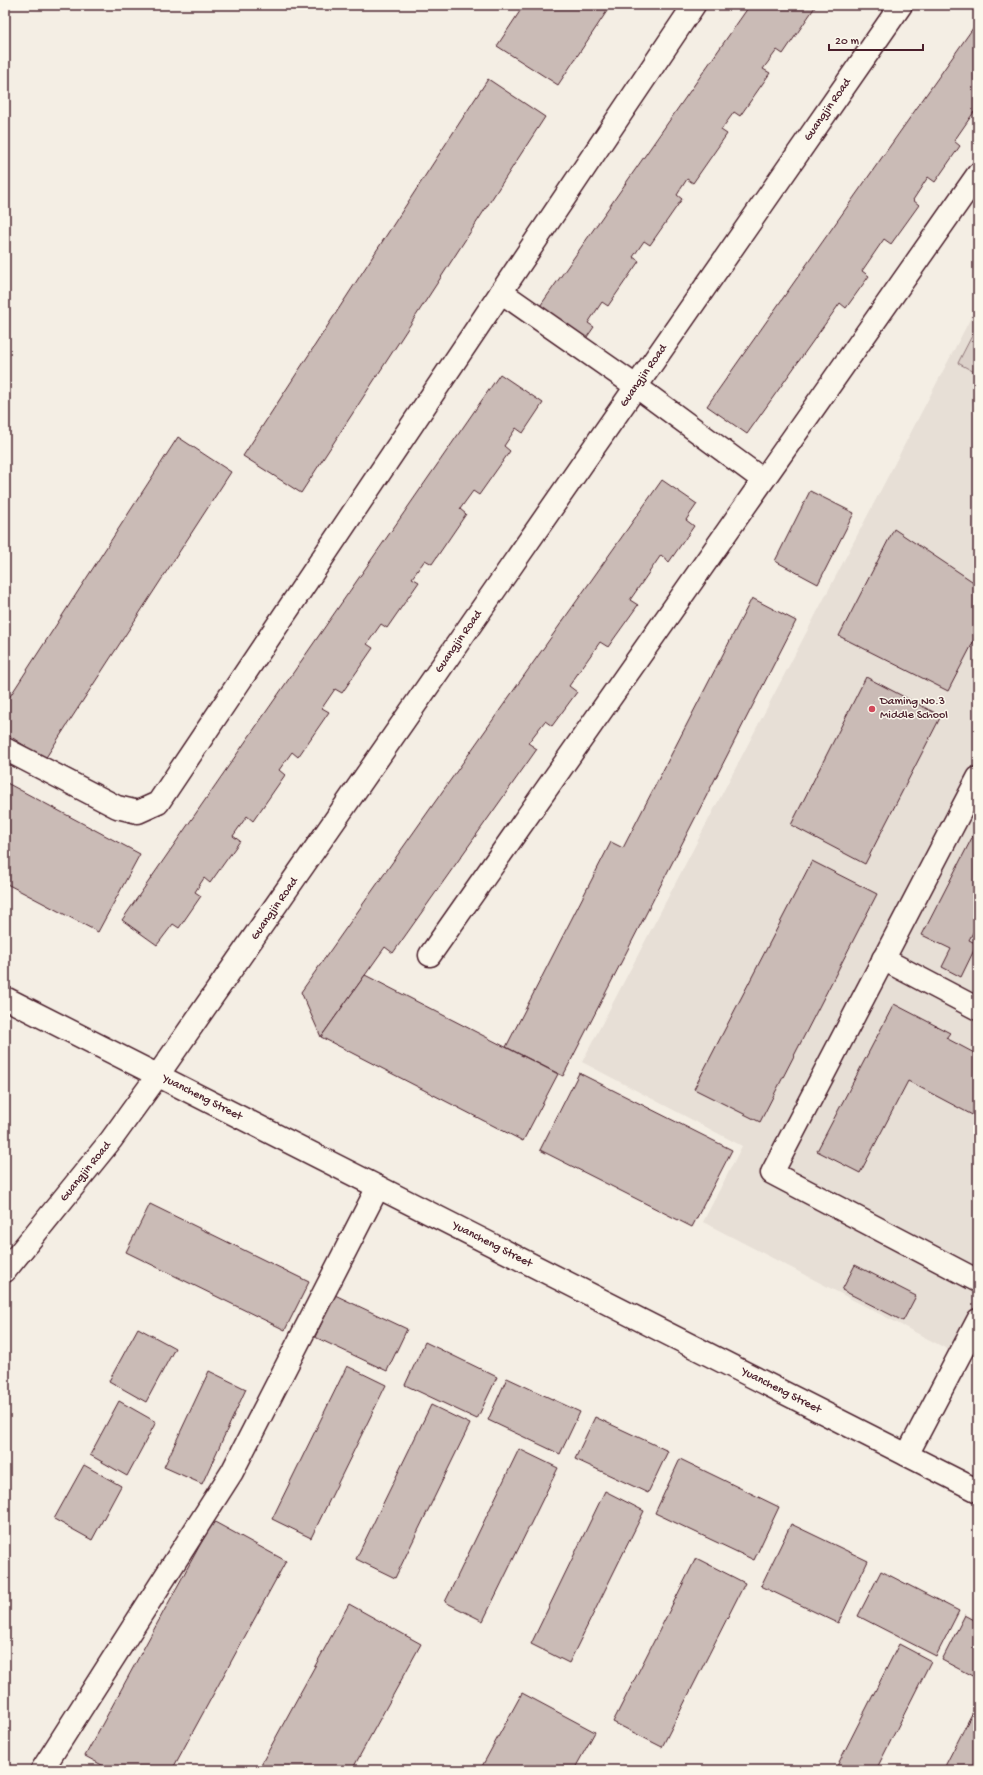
<svg xmlns="http://www.w3.org/2000/svg" width="983" height="1775" font-family="'Gochi Hand',sans-serif">
<style>
.built{fill:#e7dfd6}
.green{fill:#dbd0c9;stroke:#92787a}
.building{fill:#cabbb6;stroke:#4a1f2b}
.lines{fill:none;stroke-linecap:round;stroke-linejoin:round}
.minor-casing{stroke:#4a1f2b;stroke-width:25}
.minor{stroke:#fbf7ec;stroke-width:22}
.poi-dot{fill:#d1495b;stroke:#fbf7ec;stroke-width:1.5}
.labels{text-anchor:middle;dominant-baseline:central;stroke-width:3;stroke-linejoin:round;paint-order:stroke}
.street-label{font-size:12px;fill:#4a1f2b;stroke:#fbf7ec}
.poi-label{font-size:12px;fill:#4a1f2b;stroke:#fbf7ec;text-anchor:start}
</style>
<rect width="100%" height="100%" fill="#f4eee4"/>
<filter id="ink" filterUnits="userSpaceOnUse"><feTurbulence type="fractalNoise" baseFrequency=".025" numOctaves="2"/><feDisplacementMap in="SourceGraphic" scale="8" xChannelSelector="R" yChannelSelector="G"/><feConvolveMatrix kernelMatrix="1 2 1 2 8 2 1 2 1" color-interpolation-filters="sRGB"/></filter>
<g filter="url(#ink)">
<path class="built" d="M 978,304 L 978,1365 L 703,1222 L 742,1146 L 582,1062 Z"/>
<path class="green" d="M 978,324 L 978,374 L 958,363 Z"/>
<g class="building">
<path d="M 524,5 L 611,5 L 558,85 L 497,46 Z"/>
<path d="M 750,5 L 812,5 L 815,7 L 783,54 L 777,50 L 763,69 L 770,73 L 740,116 L 734,112 L 721,130 L 727,134 L 693,183 L 687,179 L 677,195 L 682,199 L 650,245 L 644,241 L 633,257 L 639,261 L 608,306 L 602,302 L 588,323 L 594,327 L 575,354 L 529,322 Z"/>
<path d="M 978,21 L 978,114 L 974,112 L 954,141 L 960,146 L 935,182 L 928,177 L 913,200 L 919,205 L 891,244 L 884,239 L 862,271 L 869,276 L 846,308 L 840,303 L 747,434 L 707,406 Z"/>
<path d="M 488,79 L 545,117 L 301,493 L 243,456 Z"/>
<path d="M 500,374 L 543,403 L 523,433 L 516,428 L 504,446 L 510,451 L 479,495 L 473,491 L 460,509 L 466,514 L 432,564 L 425,560 L 412,578 L 419,582 L 387,628 L 381,624 L 367,644 L 373,648 L 342,693 L 335,689 L 322,708 L 329,712 L 298,757 L 292,752 L 279,770 L 285,775 L 253,821 L 247,816 L 233,836 L 240,841 L 210,883 L 204,878 L 195,892 L 201,896 L 179,928 L 173,924 L 157,945 L 122,920 Z"/>
<path d="M 178,437 L 231,472 L 45,759 L 5,733 L 5,704 Z"/>
<path d="M 662,480 L 697,504 L 686,520 L 694,526 L 669,562 L 661,555 L 630,600 L 638,605 L 608,647 L 600,642 L 569,686 L 577,692 L 552,726 L 545,721 L 528,743 L 537,749 L 393,953 L 385,947 L 321,1037 L 301,992 Z"/>
<path d="M 810,491 L 854,513 L 818,584 L 775,561 Z"/>
<path d="M 894,529 L 978,585 L 978,633 L 948,691 L 839,636 Z"/>
<path d="M 752,598 L 796,621 L 563,1076 L 506,1047 L 611,842 L 623,848 Z"/>
<path d="M 866,677 L 941,716 L 865,864 L 791,825 Z"/>
<path d="M 5,782 L 140,854 L 98,932 L 5,883 Z"/>
<path d="M 978,826 L 978,923 L 969,940 L 977,944 L 961,977 L 942,967 L 951,949 L 922,935 Z"/>
<path d="M 812,861 L 877,894 L 760,1122 L 694,1089 Z"/>
<path d="M 365,975 L 558,1074 L 523,1141 L 321,1037 Z"/>
<path d="M 894,1004 L 950,1033 L 946,1038 L 978,1055 L 978,1118 L 908,1081 L 860,1173 L 817,1151 Z"/>
<path d="M 579,1073 L 732,1150 L 692,1227 L 540,1150 Z"/>
<path d="M 150,1204 L 309,1282 L 285,1330 L 126,1252 Z"/>
<path d="M 855,1265 L 916,1296 L 903,1321 L 842,1290 Z"/>
<path d="M 335,1295 L 407,1329 L 387,1371 L 315,1337 Z"/>
<path d="M 138,1328 L 175,1348 L 146,1402 L 109,1381 Z"/>
<path d="M 425,1342 L 497,1377 L 477,1419 L 405,1385 Z"/>
<path d="M 347,1366 L 386,1385 L 311,1538 L 272,1519 Z"/>
<path d="M 209,1371 L 246,1389 L 202,1484 L 164,1467 Z"/>
<path d="M 507,1378 L 580,1412 L 560,1454 L 488,1420 Z"/>
<path d="M 119,1401 L 156,1422 L 127,1476 L 90,1455 Z"/>
<path d="M 431,1405 L 470,1424 L 395,1578 L 356,1559 Z"/>
<path d="M 595,1417 L 668,1451 L 648,1493 L 575,1459 Z"/>
<path d="M 519,1449 L 558,1468 L 483,1621 L 445,1602 Z"/>
<path d="M 680,1459 L 779,1507 L 754,1560 L 655,1513 Z"/>
<path d="M 84,1465 L 121,1486 L 92,1540 L 54,1519 Z"/>
<path d="M 605,1491 L 644,1511 L 569,1663 L 531,1644 Z"/>
<path d="M 213,1521 L 286,1561 L 172,1770 L 111,1770 L 85,1756 Z"/>
<path d="M 791,1524 L 868,1561 L 838,1623 L 761,1586 Z"/>
<path d="M 696,1558 L 745,1583 L 662,1747 L 613,1722 Z"/>
<path d="M 881,1571 L 959,1611 L 936,1656 L 858,1616 Z"/>
<path d="M 349,1604 L 421,1644 L 352,1770 L 258,1770 Z"/>
<path d="M 965,1615 L 978,1622 L 978,1679 L 942,1660 Z"/>
<path d="M 899,1644 L 931,1661 L 876,1770 L 835,1770 Z"/>
<path d="M 522,1693 L 595,1732 L 574,1770 L 480,1770 Z"/>
<path d="M 978,1702 L 978,1770 L 943,1770 Z"/>
</g>
<g class="lines">
<defs>
<g id="minor">
<path d="M 501,292 L 637,387 L 763,480"/>
<path d="M 5,749 L 117,807 L 138,812 L 158,803 L 694,5"/>
<path d="M 978,778 L 772,1173 L 978,1281"/>
<path d="M 430,955 L 978,174"/>
<path d="M 883,959 L 978,1009"/>
<path d="M 5,998 L 978,1491"/>
<path d="M 5,1271 L 111,1140 L 158,1075 L 901,5"/>
<path d="M 907,1455 L 978,1320"/>
<path d="M 42,1770 L 232,1472 L 378,1187"/>
</g>
</defs>
<use href="#minor" class="minor-casing"/>
<use href="#minor" class="minor"/>
</g>
</g>
<circle class="poi-dot" cx="872" cy="709" r="4"/>
<g class="labels">
<g class="street-label">
<text transform="translate(828 110) rotate(-55)">Guangjin Road</text>
<text transform="translate(644 376) rotate(-55)">Guangjin Road</text>
<text transform="translate(459 642) rotate(-55)">Guangjin Road</text>
<text transform="translate(275 909) rotate(-55)">Guangjin Road</text>
<text transform="translate(202 1098) rotate(27)">Yuancheng Street</text>
<text transform="translate(86 1172) rotate(-51)">Guangjin Road</text>
<text transform="translate(492 1245) rotate(27)">Yuancheng Street</text>
<text transform="translate(781 1391) rotate(27)">Yuancheng Street</text>
</g>
<g class="poi-label">
<text x="880" y="702">Daming No.3<tspan x="880" dy="14">Middle School</tspan></text>
</g>
</g>
<rect width="983" height="1775" fill="none" stroke="#fbf7ec" stroke-width="20"/>
<rect x="10" y="10" width="963" height="1755" fill="none" stroke="#4a1f2b" stroke-width="1.5" filter="url(#ink)"/>
<path d="M829 44v6h94v-6" fill="none" stroke="#4a1f2b" stroke-width="2"/>
<text x="835" y="44" font-size="12" fill="#4a1f2b" stroke="#fbf7ec" stroke-width="3" paint-order="stroke">20 m</text>
</svg>
